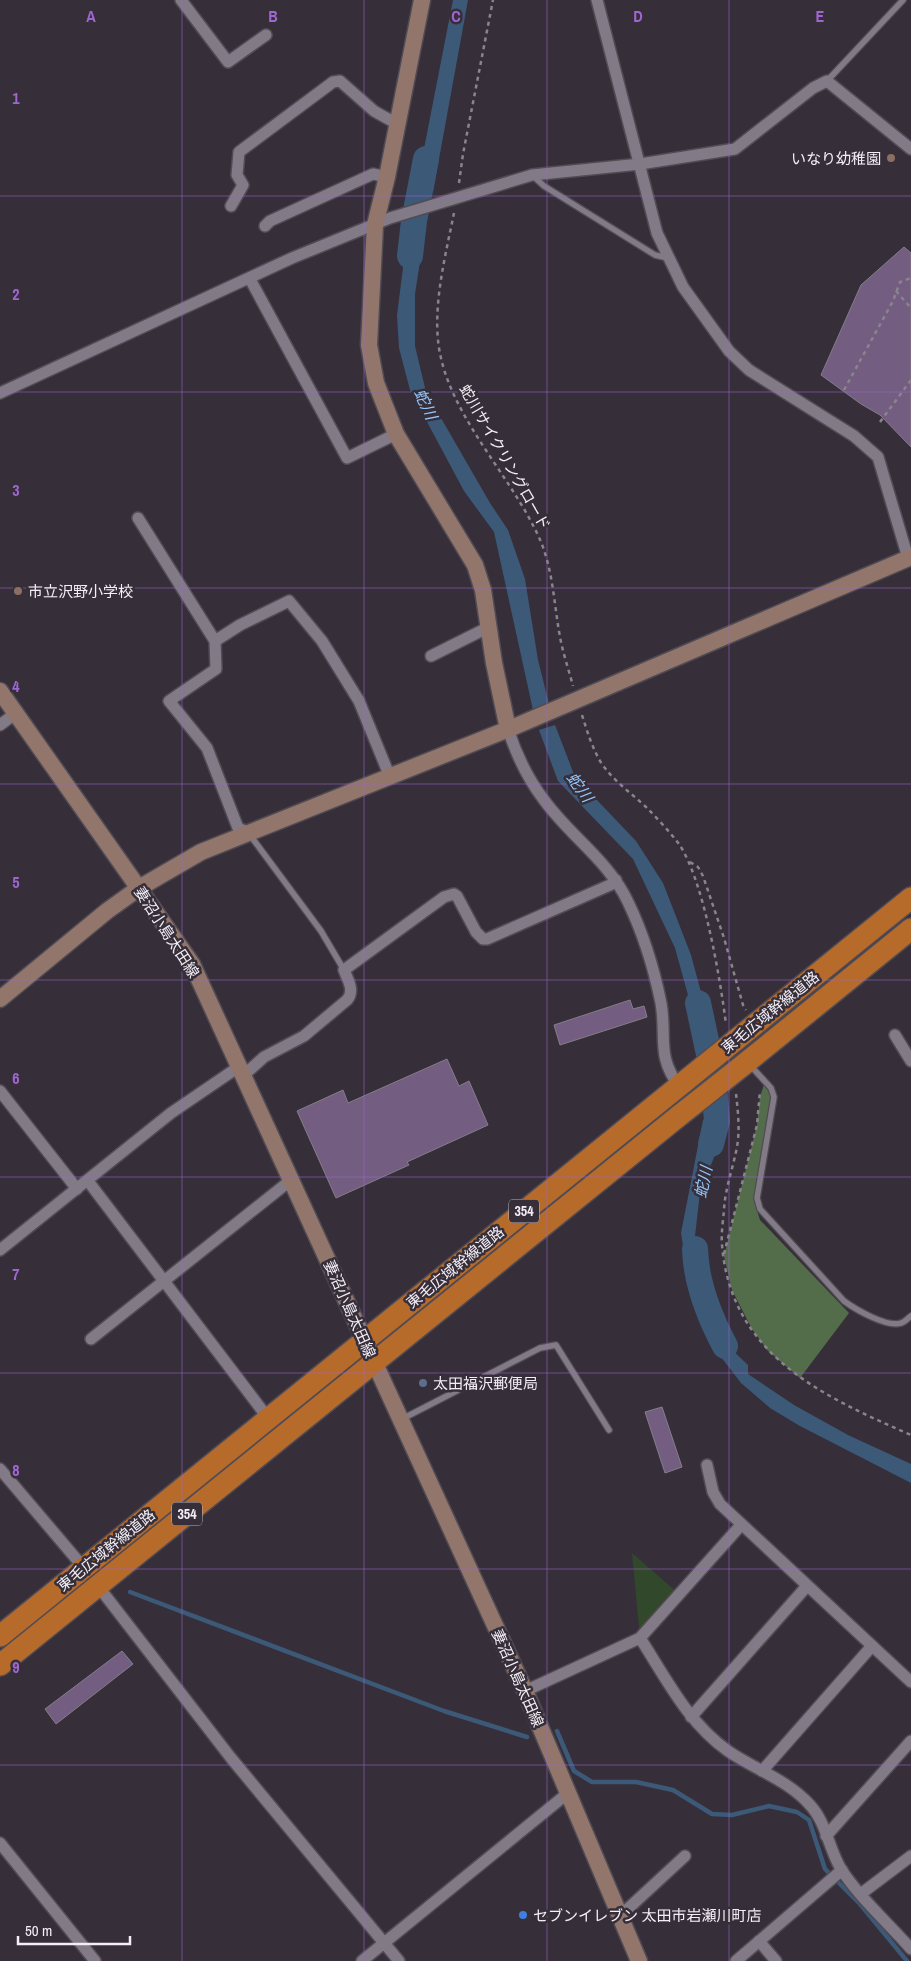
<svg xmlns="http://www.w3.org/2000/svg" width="911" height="1961" font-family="'Archivo Narrow','Noto Sans JP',sans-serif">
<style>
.green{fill:#31482a}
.forest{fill:#536d4b}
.water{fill:#3c5978}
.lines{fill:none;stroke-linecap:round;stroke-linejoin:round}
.stream{stroke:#3c5978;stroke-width:4.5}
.river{stroke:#3c5978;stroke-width:26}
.building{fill:#735d80;stroke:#857d89}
.lane-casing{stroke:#514b54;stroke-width:8}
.street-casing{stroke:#514b54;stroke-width:14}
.secondary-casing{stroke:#514b54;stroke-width:19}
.highway-casing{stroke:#514b54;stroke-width:24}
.path{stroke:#8a848d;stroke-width:2.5;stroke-dasharray:4 4;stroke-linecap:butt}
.lane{stroke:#827a86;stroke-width:5.5}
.street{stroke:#827a86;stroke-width:11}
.secondary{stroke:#92766b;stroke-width:16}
.highway{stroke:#b76b2b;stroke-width:21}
.highway-bridge-casing{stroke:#514b54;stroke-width:24;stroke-linecap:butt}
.highway-bridge{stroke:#b76b2b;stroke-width:21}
.grid{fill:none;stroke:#9f66d0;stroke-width:1;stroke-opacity:0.55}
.education-dot{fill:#8d6e63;stroke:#362f3a;stroke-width:2}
.service-dot{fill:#5c6f8a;stroke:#362f3a;stroke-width:2}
.shop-dot{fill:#3f7fe0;stroke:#362f3a;stroke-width:2}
.labels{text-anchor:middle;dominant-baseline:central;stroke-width:5;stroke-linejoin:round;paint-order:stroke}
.shield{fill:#362f3a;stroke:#bbb5be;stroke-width:1}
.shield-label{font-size:14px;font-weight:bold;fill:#f4eff6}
.poi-label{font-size:15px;fill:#f4eff6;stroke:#362f3a;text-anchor:start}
.street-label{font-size:15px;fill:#f4eff6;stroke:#362f3a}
.water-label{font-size:16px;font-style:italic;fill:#95c6fb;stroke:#362f3a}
.grid-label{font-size:16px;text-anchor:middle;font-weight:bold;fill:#9f66d0;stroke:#362f3a;stroke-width:5;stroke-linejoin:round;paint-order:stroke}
</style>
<rect width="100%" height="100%" fill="#362f3a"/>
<path class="green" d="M 632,1553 L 679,1594 L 640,1638 Z"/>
<path class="forest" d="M 765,1081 L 774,1097 L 754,1201 L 760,1220 L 849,1313 L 800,1378 L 768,1351 L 752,1329 L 732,1290 L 724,1256 L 757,1125 L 760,1097 Z"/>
<g class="water">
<path d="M 453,0 L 468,0 L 433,192 L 415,195 Z"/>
<path d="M 427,216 L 415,294 L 415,346 L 426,392 L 490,503 L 508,530 L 525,579 L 538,660 L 549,704 L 533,710 L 494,532 L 464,491 L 410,390 L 399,348 L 397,315 L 409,221 Z"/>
<path d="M 555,725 L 575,777 L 636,841 L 663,883 L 691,955 L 712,1033 L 701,1042 L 675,948 L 633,859 L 558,781 L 539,730 Z"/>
<path d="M 725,1102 L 717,1150 L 700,1192 L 695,1236 L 700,1284 L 710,1318 L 729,1347 L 748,1365 L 748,1374 L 794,1405 L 848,1435 L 911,1464 L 911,1483 L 800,1426 L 770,1408 L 741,1383 L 711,1344 L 692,1302 L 681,1233 L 703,1120 Z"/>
</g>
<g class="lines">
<g class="stream">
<path d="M 130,1592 L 444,1711 L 527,1737"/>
<path d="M 557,1731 L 574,1771 L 592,1782 L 636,1782 L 673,1790 L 712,1814 L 732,1815 L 769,1806 L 797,1812 L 809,1820 L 825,1869 L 860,1904 L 907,1961"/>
</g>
<g class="river">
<path d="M 410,256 L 414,221 L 426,159"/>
<path d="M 698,1003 L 713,1073 L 717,1121 L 711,1144"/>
<path d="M 695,1249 C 696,1283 709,1316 725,1346"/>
</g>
</g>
<g class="building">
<path d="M 904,247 L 911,253 L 911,447 L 880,415 L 861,404 L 821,375 L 861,285 Z"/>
<path d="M 630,1000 L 633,1009 L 644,1006 L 647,1017 L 560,1045 L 554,1025 Z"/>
<path d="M 447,1059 L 459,1086 L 469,1081 L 488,1125 L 407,1162 L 409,1165 L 336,1198 L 297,1111 L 343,1090 L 348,1103 Z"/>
<path d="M 662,1407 L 682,1467 L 665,1473 L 645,1412 Z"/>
<path d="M 122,1651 L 133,1664 L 56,1724 L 45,1709 Z"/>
</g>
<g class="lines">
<defs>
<g id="lane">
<path d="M 827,81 L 903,0"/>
<path d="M 532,175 L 544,186 L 655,255 L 668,258"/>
<path d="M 250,835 L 321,931 L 344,970"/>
<path d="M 749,1064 L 771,1088 L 774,1097 L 757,1198 L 760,1209 L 844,1301 C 855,1309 887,1328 901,1323 C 905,1322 908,1318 911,1316"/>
<path d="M 402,1419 L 540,1348 L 556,1345 L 609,1430"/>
</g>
<g id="street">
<path d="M 181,0 L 228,62 L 266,35"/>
<path d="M 597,0 L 657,233 L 683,287 L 729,351 L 749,370 L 854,436 L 878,457 L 908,558"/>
<path d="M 231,206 L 243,185 L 237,175 L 239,152 L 333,82 L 340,81 L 374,111 L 390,120 L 399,118"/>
<path d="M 265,226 L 270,221 L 373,174 L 387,177"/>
<path d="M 250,279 L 347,458 L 396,434"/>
<path d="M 0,393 L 292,258 L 390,218 L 532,175 L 640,164 L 735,149 L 813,88 L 827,81 L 911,149"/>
<path d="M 138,518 L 215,641 L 216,669 L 169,701 L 207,748 L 238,828 L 248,832"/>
<path d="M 215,641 L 240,625 L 289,601 L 322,641 L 359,701 L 390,777"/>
<path d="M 431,656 L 489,627"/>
<path d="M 0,725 L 16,713"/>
<path d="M 508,729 C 516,754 528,779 544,800 C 570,836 609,861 628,902 C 643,933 654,969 661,1003 C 667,1038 656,1055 679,1086"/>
<path d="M 895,1035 L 911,1061"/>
<path d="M 244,1075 L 264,1057 L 304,1036 L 347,1000 C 355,991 348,980 344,970 L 444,897 L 454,894 L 457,896 L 476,932 L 483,939 L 487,939 L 610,885 L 616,880"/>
<path d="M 0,1091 L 77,1189"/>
<path d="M 88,1181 L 268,1418"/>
<path d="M 0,1250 L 171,1113 L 240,1066"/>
<path d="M 91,1339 L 291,1180"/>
<path d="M 707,1465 L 713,1492 L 720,1504 L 911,1682"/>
<path d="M 0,1469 L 84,1568"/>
<path d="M 98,1586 L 231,1758 L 399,1961"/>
<path d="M 640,1638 C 666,1678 688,1723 728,1751 C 754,1769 788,1780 810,1805 C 826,1822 829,1849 841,1869 C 858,1896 890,1925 911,1949"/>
<path d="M 525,1691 L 640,1638 L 741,1525"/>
<path d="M 691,1717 L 807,1586"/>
<path d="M 762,1771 L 872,1646"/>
<path d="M 826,1836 L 911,1741"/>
<path d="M 0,1843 L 95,1961"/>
<path d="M 862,1893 L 911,1856"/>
<path d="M 620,1916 L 685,1856"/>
<path d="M 759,1941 L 776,1961"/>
<path d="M 362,1961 L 568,1793"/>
<path d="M 736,1961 L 842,1870"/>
</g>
<g id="secondary">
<path d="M 422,0 L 387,177 L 375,225 L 369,345 L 376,383 L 396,434 L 475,565 L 483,590 L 494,663 L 508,729"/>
<path d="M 0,691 L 192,964 L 525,1691 L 639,1961"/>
<path d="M 0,999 L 107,911 L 139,888 L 201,852 L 516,726 L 911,557"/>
</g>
<g id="highway">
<path d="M 737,1039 L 911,898"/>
<path d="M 742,1066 L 911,929"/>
<path d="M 0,1636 L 684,1082"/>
<path d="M 0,1665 L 680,1115"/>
</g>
</defs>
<use href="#lane" class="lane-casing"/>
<use href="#street" class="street-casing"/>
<use href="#secondary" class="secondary-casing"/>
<use href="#highway" class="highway-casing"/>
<g class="path">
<path d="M 459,183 L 463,154 L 493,0"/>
<path d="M 454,213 C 446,253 434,299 438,340 C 445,413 513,476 541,542 C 554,574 554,608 561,642 C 564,656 569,671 573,686"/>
<path d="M 896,291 L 911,308"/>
<path d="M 844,390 L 893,301 L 900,282 L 911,278"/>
<path d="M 880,422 L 911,380"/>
<path d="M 582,715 C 587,731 592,747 600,761 C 612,780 630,792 646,807 C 657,818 669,831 679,844 C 704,881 720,978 726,1024"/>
<path d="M 690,862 L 698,867 L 703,876 L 724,938 L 743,1005 L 746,1010"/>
<path d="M 736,1094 C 738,1111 740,1130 737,1147 C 733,1168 725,1189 724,1210 C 723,1221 721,1234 722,1245 C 731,1355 822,1396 911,1435"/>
<path d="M 724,1254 L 757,1125 L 760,1091"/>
</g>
<use href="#lane" class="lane"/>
<use href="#street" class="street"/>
<use href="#secondary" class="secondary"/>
<use href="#highway" class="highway"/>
<defs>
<g id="highway-bridge">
<path d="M 684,1082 L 737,1039"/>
<path d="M 680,1115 L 742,1066"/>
</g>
</defs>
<use href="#highway-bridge" class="highway-bridge-casing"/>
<use href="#highway-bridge" class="highway-bridge"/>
</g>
<path class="grid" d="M 182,0 L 182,1961M 364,0 L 364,1961M 547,0 L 547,1961M 729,0 L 729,1961M 0,196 L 911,196M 0,392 L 911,392M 0,588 L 911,588M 0,784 L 911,784M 0,980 L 911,980M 0,1177 L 911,1177M 0,1373 L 911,1373M 0,1569 L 911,1569M 0,1765 L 911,1765"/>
<g class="education-dot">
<circle cx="891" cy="158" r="5"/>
<circle cx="18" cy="591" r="5"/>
</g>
<circle class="service-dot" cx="423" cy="1383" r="5"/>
<circle class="shop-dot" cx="523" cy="1915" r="5"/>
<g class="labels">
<g class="shield">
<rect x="509" y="1199.5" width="30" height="23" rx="4"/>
<rect x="172" y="1502.5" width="30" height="23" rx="4"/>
</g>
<g class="shield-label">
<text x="524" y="1211">354</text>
<text x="187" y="1514">354</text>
</g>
<g class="poi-label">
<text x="881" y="158" text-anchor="end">いなり幼稚園</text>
<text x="28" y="591">市立沢野小学校</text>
<text x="433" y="1383">太田福沢郵便局</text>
<text x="533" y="1915">セブンイレブン 太田市岩瀬川町店</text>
</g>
<g class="street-label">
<text transform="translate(505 457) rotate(60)">蛇川サイクリングロード</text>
<text transform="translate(167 932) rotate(57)">妻沼小島太田線</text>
<text transform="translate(770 1012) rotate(-39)">東毛広域幹線道路</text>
<text transform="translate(455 1267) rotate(-39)">東毛広域幹線道路</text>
<text transform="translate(350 1309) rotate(66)">妻沼小島太田線</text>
<text transform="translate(106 1550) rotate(-39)">東毛広域幹線道路</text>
<text transform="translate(518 1678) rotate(66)">妻沼小島太田線</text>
</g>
<g class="water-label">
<text transform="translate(426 404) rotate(65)">蛇川</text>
<text transform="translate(580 787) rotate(54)">蛇川</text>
<text transform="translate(703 1182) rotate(-79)">蛇川</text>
</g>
</g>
<g class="grid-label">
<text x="91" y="22">A</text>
<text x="273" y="22">B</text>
<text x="456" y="22">C</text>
<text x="638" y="22">D</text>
<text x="820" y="22">E</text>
<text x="16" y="104">1</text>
<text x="16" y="300">2</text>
<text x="16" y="496">3</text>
<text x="16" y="692">4</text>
<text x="16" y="888">5</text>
<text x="16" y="1084">6</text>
<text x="16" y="1280">7</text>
<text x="16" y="1476">8</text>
<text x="16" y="1673">9</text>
</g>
<path d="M18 1936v8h112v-8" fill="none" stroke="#f4eff6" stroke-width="2.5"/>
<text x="25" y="1936" font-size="15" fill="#f4eff6" stroke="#362f3a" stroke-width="4" paint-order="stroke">50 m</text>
</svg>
